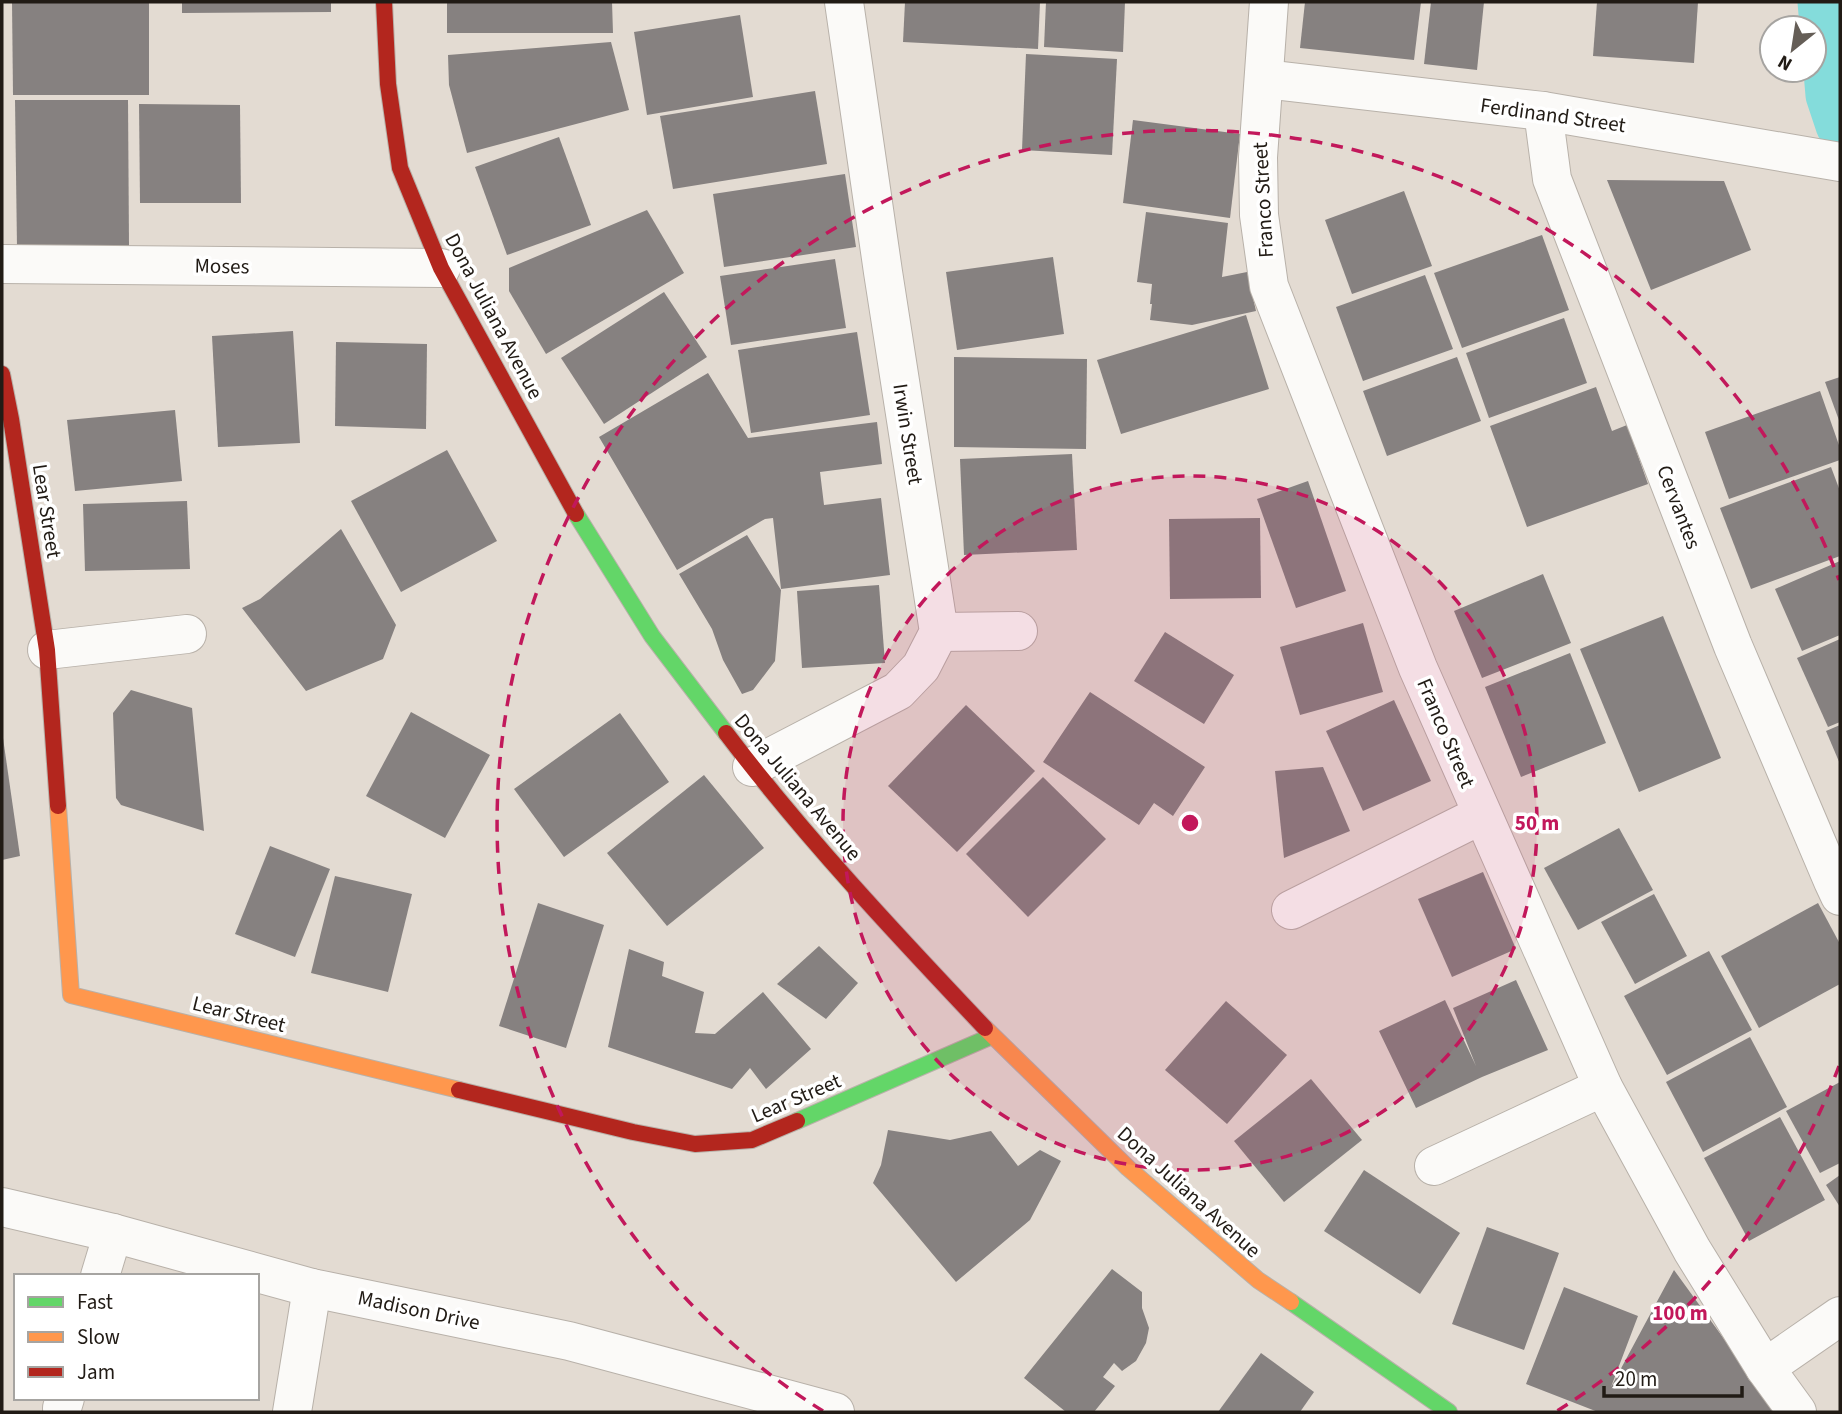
<svg xmlns="http://www.w3.org/2000/svg" width="1842" height="1414" font-family="'Source Sans 3',sans-serif">
<style>
.lines{fill:none;stroke-linecap:round;stroke-linejoin:round}
.canal{stroke:#84dcdb;stroke-width:49}
.building{fill:#868180}
.street-casing{stroke:#b8b1a9;stroke-width:40}
.fast-casing{stroke:#b8b1a9;stroke-width:18}
.slow-casing{stroke:#b8b1a9;stroke-width:18}
.jam-casing{stroke:#b8b1a9;stroke-width:18}
.street{stroke:#fbfaf8;stroke-width:38}
.fast{stroke:#63d668;stroke-width:16}
.slow{stroke:#ff974d;stroke-width:16}
.jam{stroke:#b3261e;stroke-width:16}
.ring{fill:none;stroke:#c2185b;stroke-width:3.5;stroke-dasharray:12 9}
.labels{text-anchor:middle;dominant-baseline:central;stroke-width:7;stroke-linejoin:round;paint-order:stroke}
.street-label{font-size:21px;fill:#211b15;stroke:#fff}
.centre{fill:#c2185b;stroke:#fff;stroke-width:3.5}
.ring-label{font-size:21px;text-anchor:middle;font-weight:bold;fill:#c2185b;stroke:#fff;stroke-width:7;stroke-linejoin:round;paint-order:stroke}
</style>
<rect width="100%" height="100%" fill="#e3dbd2"/>
<g class="lines">
<path class="canal" d="M 1822,2 L 1830,95 L 1840,125"/>
</g>
<g class="building">
<path d="M 12,2 L 149,2 L 149,95 L 13,95 Z"/>
<path d="M 182,2 L 331,2 L 331,12 L 182,13 Z"/>
<path d="M 447,2 L 612,2 L 613,33 L 447,33 Z"/>
<path d="M 905,2 L 1040,2 L 1038,49 L 903,42 Z"/>
<path d="M 1046,2 L 1125,2 L 1123,52 L 1044,47 Z"/>
<path d="M 1305,2 L 1421,2 L 1414,60 L 1300,48 Z"/>
<path d="M 1431,2 L 1484,2 L 1477,70 L 1424,64 Z"/>
<path d="M 1597,2 L 1698,2 L 1694,63 L 1593,56 Z"/>
<path d="M 740,15 L 753,97 L 647,115 L 634,32 Z"/>
<path d="M 611,42 L 629,110 L 467,153 L 449,85 L 448,55 Z"/>
<path d="M 1026,54 L 1117,59 L 1112,155 L 1022,150 Z"/>
<path d="M 815,91 L 827,164 L 673,189 L 660,116 Z"/>
<path d="M 15,100 L 128,100 L 129,246 L 17,247 Z"/>
<path d="M 139,104 L 240,105 L 241,203 L 140,203 Z"/>
<path d="M 1133,120 L 1240,134 L 1230,218 L 1123,203 Z"/>
<path d="M 559,137 L 591,225 L 507,255 L 475,167 Z"/>
<path d="M 845,174 L 856,247 L 724,267 L 713,194 Z"/>
<path d="M 1607,180 L 1724,181 L 1751,250 L 1651,290 Z"/>
<path d="M 1404,191 L 1432,266 L 1352,294 L 1325,220 Z"/>
<path d="M 647,210 L 684,273 L 546,354 L 509,291 L 509,268 Z"/>
<path d="M 1146,212 L 1228,223 L 1222,277 L 1247,272 L 1256,311 L 1192,325 L 1150,320 L 1152,304 L 1150,304 L 1152,284 L 1137,282 Z"/>
<path d="M 1542,235 L 1569,310 L 1462,348 L 1434,273 Z"/>
<path d="M 1053,257 L 1064,334 L 957,350 L 946,272 Z"/>
<path d="M 835,259 L 846,328 L 731,345 L 720,276 Z"/>
<path d="M 1425,275 L 1453,349 L 1363,381 L 1336,307 Z"/>
<path d="M 664,292 L 707,357 L 604,424 L 561,358 Z"/>
<path d="M 1246,315 L 1269,389 L 1121,434 L 1097,360 Z"/>
<path d="M 1564,318 L 1587,383 L 1489,418 L 1466,353 Z"/>
<path d="M 293,331 L 300,443 L 218,447 L 212,336 Z"/>
<path d="M 857,332 L 870,415 L 751,433 L 738,350 Z"/>
<path d="M 336,342 L 427,344 L 426,429 L 335,426 Z"/>
<path d="M 954,357 L 1087,359 L 1086,449 L 954,447 Z"/>
<path d="M 1457,357 L 1481,421 L 1387,456 L 1363,391 Z"/>
<path d="M 708,373 L 748,438 L 877,422 L 882,464 L 820,472 L 824,505 L 881,498 L 890,575 L 781,589 L 773,518 L 765,519 L 677,570 L 599,437 Z"/>
<path d="M 1840,377 L 1840,423 L 1825,382 Z"/>
<path d="M 1596,387 L 1612,431 L 1627,425 L 1648,484 L 1527,527 L 1490,426 Z"/>
<path d="M 1820,391 L 1840,448 L 1840,460 L 1729,499 L 1705,432 Z"/>
<path d="M 175,410 L 182,481 L 75,491 L 67,420 Z"/>
<path d="M 447,450 L 497,541 L 401,592 L 351,501 Z"/>
<path d="M 1072,454 L 1077,550 L 964,555 L 960,459 Z"/>
<path d="M 1831,467 L 1840,491 L 1840,556 L 1751,589 L 1720,508 Z"/>
<path d="M 1308,481 L 1346,591 L 1296,608 L 1257,499 Z"/>
<path d="M 187,501 L 190,569 L 85,571 L 83,504 Z"/>
<path d="M 1260,518 L 1261,598 L 1170,599 L 1169,519 Z"/>
<path d="M 341,529 L 396,625 L 383,659 L 306,691 L 242,608 L 260,599 Z"/>
<path d="M 747,535 L 781,590 L 775,661 L 753,690 L 742,694 L 723,660 L 712,629 L 679,574 Z"/>
<path d="M 1840,561 L 1840,635 L 1802,651 L 1775,589 Z"/>
<path d="M 1543,574 L 1571,643 L 1482,678 L 1454,611 Z"/>
<path d="M 879,585 L 885,663 L 802,668 L 797,591 Z"/>
<path d="M 1663,616 L 1721,758 L 1639,792 L 1580,649 Z"/>
<path d="M 1363,623 L 1383,692 L 1300,715 L 1280,647 Z"/>
<path d="M 1165,632 L 1234,675 L 1204,724 L 1134,681 Z"/>
<path d="M 1840,639 L 1840,722 L 1828,727 L 1797,658 Z"/>
<path d="M 1570,653 L 1606,743 L 1521,777 L 1485,687 Z"/>
<path d="M 131,690 L 192,708 L 204,831 L 121,805 L 116,798 L 113,713 Z"/>
<path d="M 1090,692 L 1205,767 L 1173,816 L 1154,803 L 1139,825 L 1043,762 Z"/>
<path d="M 1394,700 L 1431,781 L 1363,811 L 1326,731 Z"/>
<path d="M 966,705 L 1035,771 L 957,852 L 888,786 Z"/>
<path d="M 411,712 L 490,755 L 445,838 L 366,796 Z"/>
<path d="M 620,713 L 669,782 L 564,857 L 514,789 Z"/>
<path d="M 1840,725 L 1840,764 L 1826,731 Z"/>
<path d="M 3,738 L 20,856 L 2,860 L 2,739 Z"/>
<path d="M 1323,767 L 1350,831 L 1284,858 L 1275,771 Z"/>
<path d="M 704,775 L 764,848 L 667,926 L 607,853 Z"/>
<path d="M 1043,777 L 1106,839 L 1028,917 L 966,854 Z"/>
<path d="M 1619,828 L 1653,890 L 1578,930 L 1544,868 Z"/>
<path d="M 270,846 L 330,869 L 295,957 L 235,934 Z"/>
<path d="M 1483,872 L 1516,949 L 1452,977 L 1418,899 Z"/>
<path d="M 335,876 L 412,894 L 388,992 L 311,973 Z"/>
<path d="M 1654,894 L 1687,956 L 1635,984 L 1601,922 Z"/>
<path d="M 538,903 L 604,925 L 566,1048 L 499,1026 Z"/>
<path d="M 1818,903 L 1840,944 L 1840,984 L 1759,1028 L 1721,956 Z"/>
<path d="M 819,946 L 858,983 L 826,1019 L 777,984 Z"/>
<path d="M 629,949 L 664,962 L 662,976 L 704,992 L 695,1033 L 715,1034 L 763,992 L 811,1049 L 766,1089 L 750,1068 L 732,1089 L 608,1047 Z"/>
<path d="M 1709,951 L 1752,1030 L 1667,1075 L 1624,996 Z"/>
<path d="M 1516,980 L 1548,1050 L 1482,1077 L 1416,1108 L 1379,1031 L 1445,1000 L 1476,1066 L 1453,1008 Z"/>
<path d="M 1226,1001 L 1287,1055 L 1227,1124 L 1165,1070 Z"/>
<path d="M 1750,1037 L 1787,1107 L 1703,1152 L 1666,1082 Z"/>
<path d="M 1311,1079 L 1362,1140 L 1284,1202 L 1234,1141 Z"/>
<path d="M 1840,1082 L 1840,1163 L 1820,1173 L 1786,1111 Z"/>
<path d="M 1780,1117 L 1825,1200 L 1749,1241 L 1704,1158 Z"/>
<path d="M 888,1130 L 950,1140 L 991,1131 L 1018,1166 L 1040,1150 L 1061,1161 L 1030,1220 L 956,1282 L 873,1183 L 881,1165 Z"/>
<path d="M 1364,1170 L 1460,1233 L 1420,1294 L 1324,1231 Z"/>
<path d="M 1840,1175 L 1840,1207 L 1826,1185 Z"/>
<path d="M 1487,1227 L 1559,1253 L 1524,1350 L 1452,1324 Z"/>
<path d="M 1112,1269 L 1142,1292 L 1142,1308 L 1149,1328 L 1146,1343 L 1136,1361 L 1122,1371 L 1114,1363 L 1103,1377 L 1115,1386 L 1094,1412 L 1066,1412 L 1024,1378 Z"/>
<path d="M 1674,1270 L 1777,1412 L 1598,1412 L 1526,1384 L 1564,1287 L 1638,1316 L 1611,1387 Z"/>
<path d="M 1261,1353 L 1314,1392 L 1300,1412 L 1218,1412 Z"/>
</g>
<g class="lines">
<defs>
<g id="street">
<path d="M 1269,2 L 1258,157 L 1259,215 L 1269,286 L 1418,668 L 1603,1087 L 1692,1250 L 1765,1368 L 1797,1412"/>
<path d="M 1264,79 L 1543,111 L 1840,162"/>
<path d="M 1543,111 L 1552,179 L 1733,646 L 1833,881 L 1840,896"/>
<path d="M 2,264 L 441,268"/>
<path d="M 939,632 L 1018,631"/>
<path d="M 47,650 L 187,634"/>
<path d="M 752,767 L 898,691 L 921,667 L 939,632 L 883,272 L 844,2"/>
<path d="M 1291,910 L 1481,815"/>
<path d="M 1434,1166 L 1603,1087"/>
<path d="M 2,1207 L 113,1233 L 312,1288 L 569,1341 L 835,1412"/>
<path d="M 100,1276 L 113,1233"/>
<path d="M 1765,1368 L 1840,1316"/>
<path d="M 62,1408 L 65,1398"/>
<path d="M 292,1412 L 312,1288"/>
</g>
<g id="fast">
<path d="M 576,514 L 652,636 L 726,733"/>
<path d="M 797,1121 L 992,1036"/>
<path d="M 1291,1302 L 1449,1412"/>
</g>
<g id="slow">
<path d="M 58,806 L 71,995 L 459,1090"/>
<path d="M 985,1028 L 1128,1168 L 1258,1280 L 1291,1302"/>
</g>
<g id="jam">
<path d="M 384,2 L 388,84 L 400,168 L 441,268 L 576,514"/>
<path d="M 2,374 L 11,419 L 47,650 L 58,806"/>
<path d="M 726,733 C 805,837 895,933 985,1028"/>
<path d="M 459,1090 L 633,1132 L 695,1144 L 752,1140 L 797,1121"/>
</g>
</defs>
<use href="#street" class="street-casing"/>
<use href="#fast" class="fast-casing"/>
<use href="#slow" class="slow-casing"/>
<use href="#jam" class="jam-casing"/>
<use href="#street" class="street"/>
<use href="#fast" class="fast"/>
<use href="#slow" class="slow"/>
<use href="#jam" class="jam"/>
</g>
<circle cx="1190" cy="823" r="347" fill="#c2185b" fill-opacity=".12"/>
<g class="ring">
<circle cx="1190" cy="823" r="347"/>
<path d="M1839 1066A693 693 0 0 1 1557 1411M823 1411A693 693 0 1 1 1839 580"/>
</g>
<g class="labels">
<g class="street-label">
<text transform="translate(1553 115) rotate(8)">Ferdinand Street</text>
<text transform="translate(1263 200) rotate(-93)">Franco Street</text>
<text transform="translate(222 266) rotate(1)">Moses</text>
<text transform="translate(494 316) rotate(62)">Dona Juliana Avenue</text>
<text transform="translate(908 434) rotate(81)">Irwin Street</text>
<text transform="translate(1679 507) rotate(69)">Cervantes</text>
<text transform="translate(47 511) rotate(81)">Lear Street</text>
<text transform="translate(1446 733) rotate(67)">Franco Street</text>
<text transform="translate(798 787) rotate(50)">Dona Juliana Avenue</text>
<text transform="translate(239 1014) rotate(14)">Lear Street</text>
<text transform="translate(796 1098) rotate(-23)">Lear Street</text>
<text transform="translate(1189 1192) rotate(42)">Dona Juliana Avenue</text>
<text transform="translate(419 1310) rotate(12)">Madison Drive</text>
</g>
</g>
<circle cx="1190" cy="823" r="10" class="centre"/>
<g class="ring-label">
<text x="1537" y="830">50 m</text>
<text x="1680" y="1320">100 m</text>
</g>
<rect width="1842" height="1414" fill="none" stroke="#211b15" stroke-width="7"/>
<rect x="14" y="1274" width="245" height="126" fill="#ffffff" stroke="#a6a4a1" stroke-width="2"/>
<rect x="28" y="1297" width="35" height="10" fill="#63d668" stroke="#a6a4a1" stroke-width="2"/>
<text x="77" y="1309" font-size="21" fill="#211b15">Fast</text>
<rect x="28" y="1332" width="35" height="10" fill="#ff974d" stroke="#a6a4a1" stroke-width="2"/>
<text x="77" y="1344" font-size="21" fill="#211b15">Slow</text>
<rect x="28" y="1367" width="35" height="10" fill="#b3261e" stroke="#a6a4a1" stroke-width="2"/>
<text x="77" y="1379" font-size="21" fill="#211b15">Jam</text>
<g transform="translate(1793 49) rotate(210)"><circle r="33" fill="#ffffff" stroke="#a6a4a1" stroke-width="2"/>
<path d="M0-5L12 26L0 18L-12 26Z" fill="#655e57"/>
<text y="-10" font-size="19" font-weight="bold" text-anchor="middle" fill="#211b15">N</text>
</g>
<path d="M1604 1386v10h138v-10" fill="none" stroke="#211b15" stroke-width="3.5"/>
<text x="1615" y="1386" font-size="21" fill="#211b15" stroke="#ffffff" stroke-width="5" paint-order="stroke">20 m</text>
</svg>
